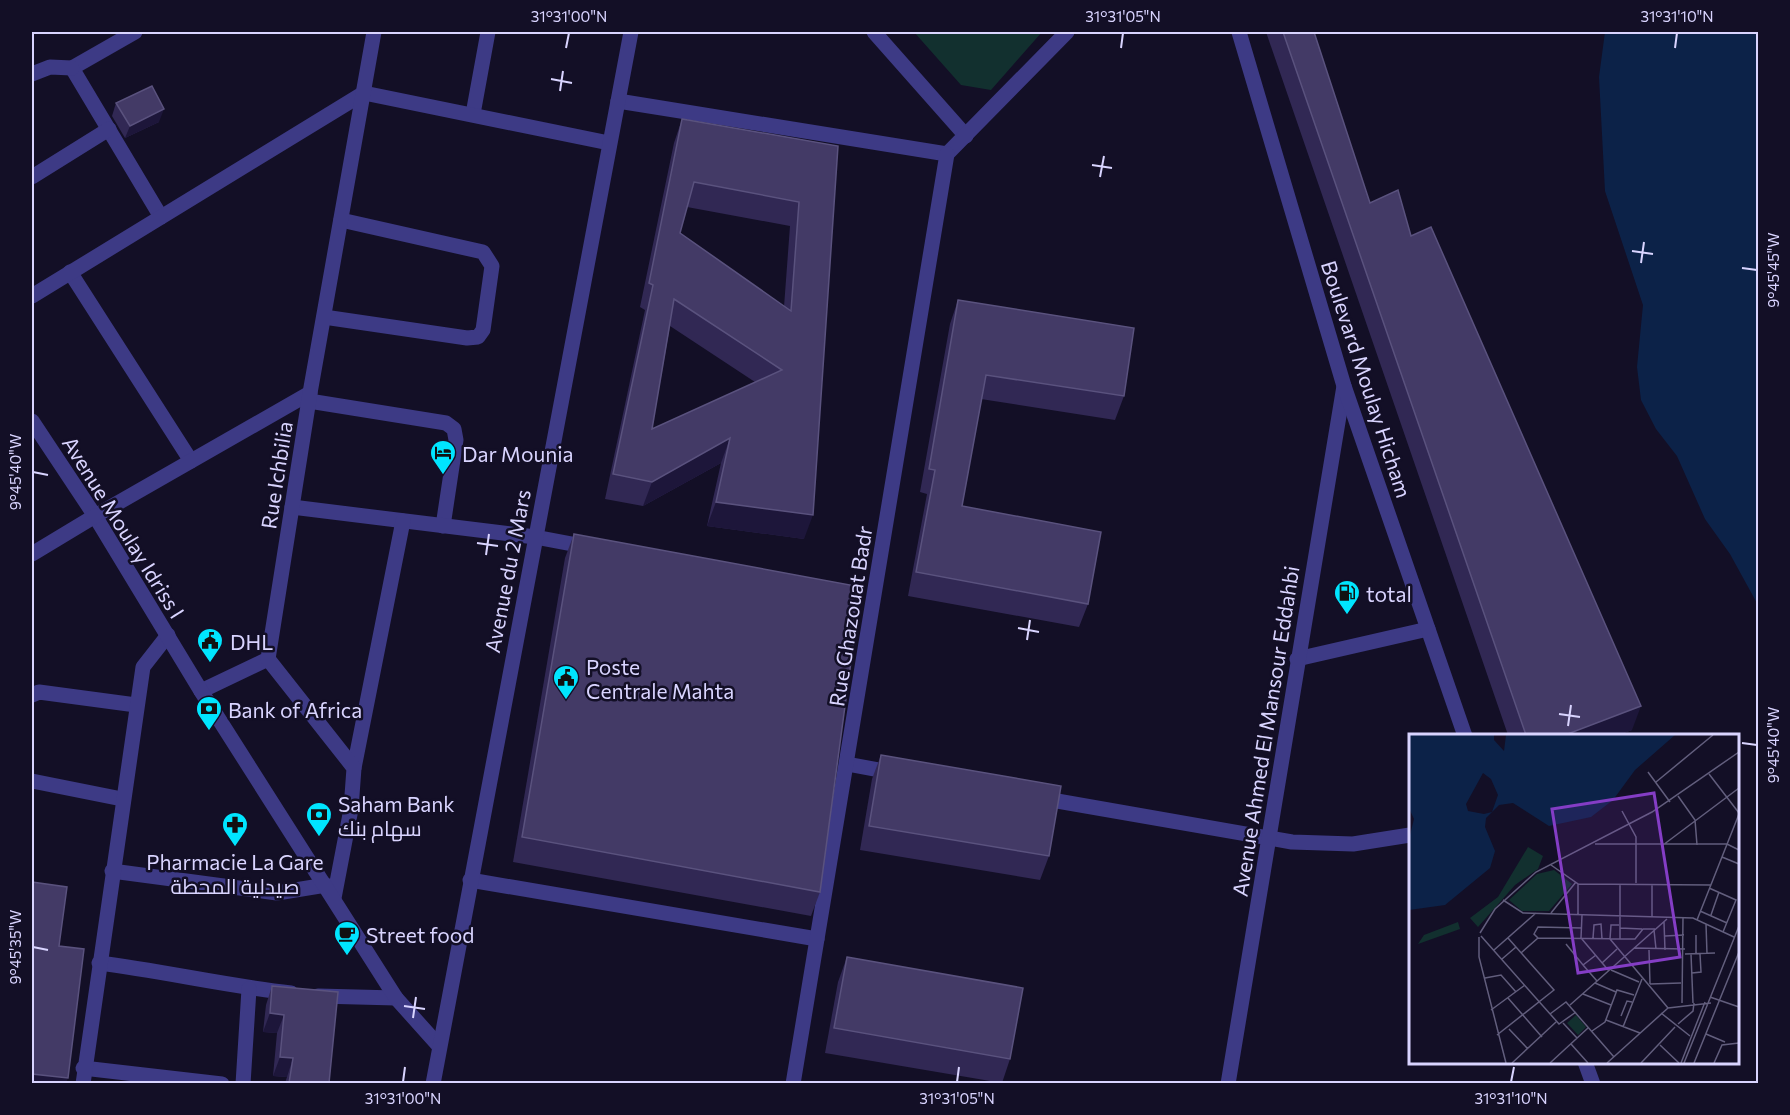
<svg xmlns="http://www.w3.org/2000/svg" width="1790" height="1115" font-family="Commissioner,Cairo,sans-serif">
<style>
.green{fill:#12302f}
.water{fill:#0c2248}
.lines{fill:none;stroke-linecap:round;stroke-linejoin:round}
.minor{stroke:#3d3a85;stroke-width:15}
.tertiary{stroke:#3d3a85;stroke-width:15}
.wall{fill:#312854;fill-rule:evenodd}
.shaded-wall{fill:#1d163a}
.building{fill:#433a66;stroke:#5a527e;stroke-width:1.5;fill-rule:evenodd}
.ticks{fill:none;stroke:#d9d4ff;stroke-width:2}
.labels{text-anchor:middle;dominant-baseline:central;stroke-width:5;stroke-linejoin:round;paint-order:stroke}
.street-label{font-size:21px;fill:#d9d4ff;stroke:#130f26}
.poi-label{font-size:21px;fill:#d9d4ff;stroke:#130f26;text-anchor:start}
.inset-road{fill:none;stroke:#625e7d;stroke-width:1.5}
.view{fill:#843dc5;fill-opacity:0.15;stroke:#843dc5;stroke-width:3}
.inset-edge{fill:none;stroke:#d9d4ff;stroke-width:3}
.neatline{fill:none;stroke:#d9d4ff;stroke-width:2}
.ticks-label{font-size:15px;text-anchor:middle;fill:#d9d4ff}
</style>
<rect width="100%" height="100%" fill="#130f26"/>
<path class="green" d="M 914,32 L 1042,32 L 991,90 L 961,85 Z"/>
<path class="water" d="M 1605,32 L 1758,32 L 1758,605 L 1730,554 L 1705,519 L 1677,456 L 1656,429 L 1641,400 L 1637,367 L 1643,305 L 1605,191 L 1599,77 Z"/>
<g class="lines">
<g class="minor">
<path d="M 135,32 L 72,68 L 161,217"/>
<path d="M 874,32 L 966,136"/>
<path d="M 32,74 L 50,67 L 72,68"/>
<path d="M 618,101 L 947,154 L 1067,32"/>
<path d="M 473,114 L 488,32"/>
<path d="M 32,177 L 109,129"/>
<path d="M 70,272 L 191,461"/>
<path d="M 32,296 L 364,93 L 609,143"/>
<path d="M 324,317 L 467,338 L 478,337 L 483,330 L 492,266 L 483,252 L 341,220"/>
<path d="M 309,401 L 446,423 L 454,429 L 456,440 L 443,526"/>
<path d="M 292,507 L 535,537 L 588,547"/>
<path d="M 95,516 L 310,393"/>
<path d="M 1297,659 L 1428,629"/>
<path d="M 201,691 L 268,659"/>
<path d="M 32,695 L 39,692 L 136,705"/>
<path d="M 847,764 L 895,773"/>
<path d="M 354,768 L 403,521"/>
<path d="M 32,781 L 122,799"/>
<path d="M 1040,798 L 1292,842 L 1353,844 L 1410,835"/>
<path d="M 112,871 L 277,893 L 326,885"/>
<path d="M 470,880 L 817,939"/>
<path d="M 334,898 L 351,809 L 354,768 L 268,659 L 310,393 L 374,32"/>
<path d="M 99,963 C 163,971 227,986 291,993"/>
<path d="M 318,996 L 396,998"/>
<path d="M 83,1068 L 222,1084"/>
<path d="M 83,1084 L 143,667 L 168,635"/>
<path d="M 243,1084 L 249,989"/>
<path d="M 793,1084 L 947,154"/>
<path d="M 1228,1084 L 1344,386"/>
</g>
<g class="tertiary">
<path d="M 1239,32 L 1344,386 L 1465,736"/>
<path d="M 32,421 L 95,516 L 201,691 L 396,998 L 439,1046"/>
<path d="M 32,554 L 95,516"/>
<path d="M 1585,1062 L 1593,1084"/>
<path d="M 433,1084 L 631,32"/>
</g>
</g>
<g class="wall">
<path d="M 1266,32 L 1314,32 L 1370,203 L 1411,236 L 1632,730 L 1618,735 L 1508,735 Z"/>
<path d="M 116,103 L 159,122 L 125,138 L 112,116 Z"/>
<path d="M 682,119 L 838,146 L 804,539 L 707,526 L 721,463 L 643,506 L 605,499 L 645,310 L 640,307 L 674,143 ZM 687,207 L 790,226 L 784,307 L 680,233 ZM 670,326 L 755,382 L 652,429 Z"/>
<path d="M 958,300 L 1124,396 L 1115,420 L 981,399 L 962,506 L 1088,604 L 1079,627 L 908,596 L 927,494 L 920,492 L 950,324 Z"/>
<path d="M 574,534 L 820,892 L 811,916 L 513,862 L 565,558 Z"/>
<path d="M 881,755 L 1049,856 L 1040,880 L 860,850 L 872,779 Z"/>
<path d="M 847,957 L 1010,1059 L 1002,1083 L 825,1053 L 838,982 Z"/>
<path d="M 272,986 L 329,1083 L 285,1083 L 287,1077 L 273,1076 L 277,1033 L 263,1032 L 266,1005 Z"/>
</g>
<g class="shaded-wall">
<path d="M 164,109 L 159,122 L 125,138 L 130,126 Z"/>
<path d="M 730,438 L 721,463 L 643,506 L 652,482 Z"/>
<path d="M 716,502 L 813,515 L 804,539 L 707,526 Z"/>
<path d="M 1641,706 L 1632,730 L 1618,735 L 1565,735 Z"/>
<path d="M 270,1013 L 284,1015 L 277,1033 L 263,1032 Z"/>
<path d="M 280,1057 L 293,1058 L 287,1077 L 273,1076 Z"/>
<path d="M 32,1074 L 68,1078 L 66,1083 L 32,1083 Z"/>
</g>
<g class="building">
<path d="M 1283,32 L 1314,32 L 1370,203 L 1398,190 L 1411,236 L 1431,227 L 1641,706 L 1565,735 L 1526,735 Z"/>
<path d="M 152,86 L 164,109 L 130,126 L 116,103 Z"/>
<path d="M 682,119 L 838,146 L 813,515 L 716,502 L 730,438 L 652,482 L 613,474 L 653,285 L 649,283 ZM 694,182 L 799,202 L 791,311 L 680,233 ZM 674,299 L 782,370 L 652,429 Z"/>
<path d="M 958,300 L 1134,328 L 1124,396 L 986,375 L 962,506 L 1101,532 L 1088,604 L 916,572 L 935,470 L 929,469 Z"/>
<path d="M 574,534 L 861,587 L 820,892 L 522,837 Z"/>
<path d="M 881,755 L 1061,786 L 1049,856 L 869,826 Z"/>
<path d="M 32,882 L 67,887 L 59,946 L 84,949 L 68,1078 L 32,1074 Z"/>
<path d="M 847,957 L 1023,988 L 1010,1059 L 834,1028 Z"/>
<path d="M 272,986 L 338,992 L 329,1083 L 289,1083 L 293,1058 L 280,1057 L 284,1015 L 270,1013 Z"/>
</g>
<path class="ticks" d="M 566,48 L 569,33M 1121,48 L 1123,33M 1675,48 L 1677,33M 551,79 L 572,83M 560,91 L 563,71M 1092,165 L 1112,168M 1100,177 L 1104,156M 1632,251 L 1653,254M 1641,263 L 1644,242M 1742,268 L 1757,270M 33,472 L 48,475M 477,543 L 498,546M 486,555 L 489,534M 1018,628 L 1039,632M 1027,640 L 1030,620M 1559,714 L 1580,717M 1568,726 L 1571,705M 1742,743 L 1757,745M 33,947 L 48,950M 404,1006 L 425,1009M 413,1018 L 416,997M 403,1082 L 405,1067M 957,1082 L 959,1067M 1511,1082 L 1514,1067"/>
<defs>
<symbol id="hotel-pin" viewBox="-11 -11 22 30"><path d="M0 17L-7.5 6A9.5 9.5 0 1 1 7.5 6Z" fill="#00e5ff" stroke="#130f26"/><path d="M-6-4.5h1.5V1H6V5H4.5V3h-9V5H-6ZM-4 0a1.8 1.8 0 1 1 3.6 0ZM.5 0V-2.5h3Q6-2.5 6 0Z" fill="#111"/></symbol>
<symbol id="fuel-pin" viewBox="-11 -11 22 30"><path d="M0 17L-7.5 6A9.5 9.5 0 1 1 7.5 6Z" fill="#00e5ff" stroke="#130f26"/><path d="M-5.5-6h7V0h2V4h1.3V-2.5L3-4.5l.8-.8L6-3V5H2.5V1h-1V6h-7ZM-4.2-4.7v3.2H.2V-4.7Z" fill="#111"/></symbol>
<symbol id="civic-pin" viewBox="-11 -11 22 30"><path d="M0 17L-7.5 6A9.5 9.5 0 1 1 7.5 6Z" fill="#00e5ff" stroke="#130f26"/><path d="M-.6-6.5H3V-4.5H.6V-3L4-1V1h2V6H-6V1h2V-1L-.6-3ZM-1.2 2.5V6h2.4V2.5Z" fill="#111"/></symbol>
<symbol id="bank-pin" viewBox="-11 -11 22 30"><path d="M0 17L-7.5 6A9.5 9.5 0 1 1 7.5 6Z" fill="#00e5ff" stroke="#130f26"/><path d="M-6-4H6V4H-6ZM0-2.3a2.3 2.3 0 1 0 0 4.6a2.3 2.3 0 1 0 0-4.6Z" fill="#111"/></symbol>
<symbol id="pharmacy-pin" viewBox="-11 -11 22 30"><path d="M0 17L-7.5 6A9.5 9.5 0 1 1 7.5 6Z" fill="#00e5ff" stroke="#130f26"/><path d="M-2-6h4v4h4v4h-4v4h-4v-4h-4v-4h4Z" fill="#111"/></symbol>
<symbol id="cafe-pin" viewBox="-11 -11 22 30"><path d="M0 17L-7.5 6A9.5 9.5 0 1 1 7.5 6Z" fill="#00e5ff" stroke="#130f26"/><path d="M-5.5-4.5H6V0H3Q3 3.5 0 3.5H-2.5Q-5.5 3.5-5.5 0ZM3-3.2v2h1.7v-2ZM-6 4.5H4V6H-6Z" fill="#111"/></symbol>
</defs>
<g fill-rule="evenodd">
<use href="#hotel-pin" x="428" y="438" width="30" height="40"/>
<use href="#fuel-pin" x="1332" y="578" width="30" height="40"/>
<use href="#civic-pin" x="195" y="626" width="30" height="40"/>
<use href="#civic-pin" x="551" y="663" width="30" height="40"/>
<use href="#bank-pin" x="194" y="694" width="30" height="40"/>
<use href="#bank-pin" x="304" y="800" width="30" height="40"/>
<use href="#pharmacy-pin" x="220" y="810" width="30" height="40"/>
<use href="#cafe-pin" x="332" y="919" width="30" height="40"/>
</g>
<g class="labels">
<g class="street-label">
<text transform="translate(1367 379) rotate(72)">Boulevard Moulay Hicham</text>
<text transform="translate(276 475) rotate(-81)">Rue Ichbilia</text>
<text transform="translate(124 527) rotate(58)">Avenue Moulay Idriss I</text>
<text transform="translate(507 571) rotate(-79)">Avenue du 2 Mars</text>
<text transform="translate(850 616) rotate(-81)">Rue Ghazouat Badr</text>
<text transform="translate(1265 731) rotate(-81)">Avenue Ahmed El Mansour Eddahbi</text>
</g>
<g class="poi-label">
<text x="462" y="453">Dar Mounia</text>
<text x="1366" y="593">total</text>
<text x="230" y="641">DHL</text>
<text x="586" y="666">Poste<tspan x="586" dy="24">Centrale Mahta</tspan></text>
<text x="228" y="709">Bank of Africa</text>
<text x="338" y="803">Saham Bank<tspan x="338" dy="24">سهام بنك</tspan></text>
<text x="235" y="861" text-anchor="middle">Pharmacie La Gare<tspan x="235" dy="24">صيدلية المحطة</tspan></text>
<text x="366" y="934">Street food</text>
</g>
</g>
<g transform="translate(1409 734)">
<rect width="330" height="330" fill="#130f26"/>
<path d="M 119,113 L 134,122 L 129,135 L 106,151 L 69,193 L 61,184 L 89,163 ZM 145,136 L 163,150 L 140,177 L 113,177 L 100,166 L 128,140 ZM 49,188 L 51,195 L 9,210 L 15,201 ZM 167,281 L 177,293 L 169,301 L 158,289 Z" fill="#12302f"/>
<path d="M 0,1 L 85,1 L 85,6 L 95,17 L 97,1 L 266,1 L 226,36 L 204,66 L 182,83 L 140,92 L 104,69 L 90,71 L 77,84 L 76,93 L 86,117 L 81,134 L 36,171 L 0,176 L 0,105 L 5,85 L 0,74 ZM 74,39 L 82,45 L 89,61 L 83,78 L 75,80 L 59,77 L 57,70 Z" fill="#0c2248" fill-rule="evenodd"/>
<path class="inset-road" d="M 239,38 L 261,68M 300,40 L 330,79M 247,48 L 304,1M 269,62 L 286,86 L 288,111M 213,77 L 227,103 L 227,149M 186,110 L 318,110 L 330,116M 254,111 L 330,54M 313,123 L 330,130M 142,131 L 169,150 L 169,181M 169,150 L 302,151M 211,150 L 211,205M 300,154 L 327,166 L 314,198M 94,166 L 114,179 L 284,184 L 325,203M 291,177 L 318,189M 142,179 L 167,148M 173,181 L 172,204 L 200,237M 302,181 L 310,158M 243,183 L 243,150M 288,186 L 330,80M 255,188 L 256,216M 297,190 L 298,220M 211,194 L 233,195M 245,196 L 247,215M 71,199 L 86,175 L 127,138 L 243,78 L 330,18M 72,202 L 150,290 L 167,278M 256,202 L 275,201M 70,203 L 70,223 L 97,329M 129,204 L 125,200 L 129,193 L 173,194M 184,204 L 185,191 L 192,190 L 193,205M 201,205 L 202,191 L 210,191M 157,210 L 174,231 L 187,221M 225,214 L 276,215M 85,216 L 127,179M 240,216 L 241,250M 112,219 L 129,204 L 226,205 L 234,195 L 246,195M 276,220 L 306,219M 282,220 L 284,269M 287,220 L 287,201M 93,225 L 107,213M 193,229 L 208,215M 174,231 L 188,247M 202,236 L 230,248M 283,239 L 292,238 L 291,220M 76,244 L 92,241 L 107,258M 186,249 L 207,258M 241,250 L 272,249M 174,260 L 202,271M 301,263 L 330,273M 99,264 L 133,303M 273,269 L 274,183M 161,271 L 258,185M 259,274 L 302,269M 82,276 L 116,251M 252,279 L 281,302M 141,280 L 157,268 L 205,323M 212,282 L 218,267 L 223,268M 197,286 L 231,299M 154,289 L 168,304M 269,290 L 284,277 L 285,269M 214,293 L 233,245M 100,295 L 119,315M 183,297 L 196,288 L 208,256 L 225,261M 297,300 L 316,308M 88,301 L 145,256 L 99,204M 162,310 L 179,329M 251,311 L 270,329M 103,329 L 147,288M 141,329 L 179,294M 198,329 L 259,274 L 201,205M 232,329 L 266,293M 272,329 L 296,268M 275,329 L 330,192M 285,329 L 330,218M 305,329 L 313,311 L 330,309"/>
<path class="view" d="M 245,59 L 271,223 L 169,239 L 143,75 Z"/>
<rect width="330" height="330" class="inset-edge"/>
</g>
<rect width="1790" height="1115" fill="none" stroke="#130f26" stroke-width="66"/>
<rect x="33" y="33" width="1724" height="1049" class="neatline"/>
<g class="ticks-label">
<text x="569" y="22">31°31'00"N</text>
<text x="1123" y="22">31°31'05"N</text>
<text x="1677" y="22">31°31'10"N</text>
<text transform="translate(1774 270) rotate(-90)" y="5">9°45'45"W</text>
<text transform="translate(16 472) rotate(-90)" y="5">9°45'40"W</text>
<text transform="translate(1774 745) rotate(-90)" y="5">9°45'40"W</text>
<text transform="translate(16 947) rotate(-90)" y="5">9°45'35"W</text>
<text x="403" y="1104">31°31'00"N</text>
<text x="957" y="1104">31°31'05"N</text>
<text x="1511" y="1104">31°31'10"N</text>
</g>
</svg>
